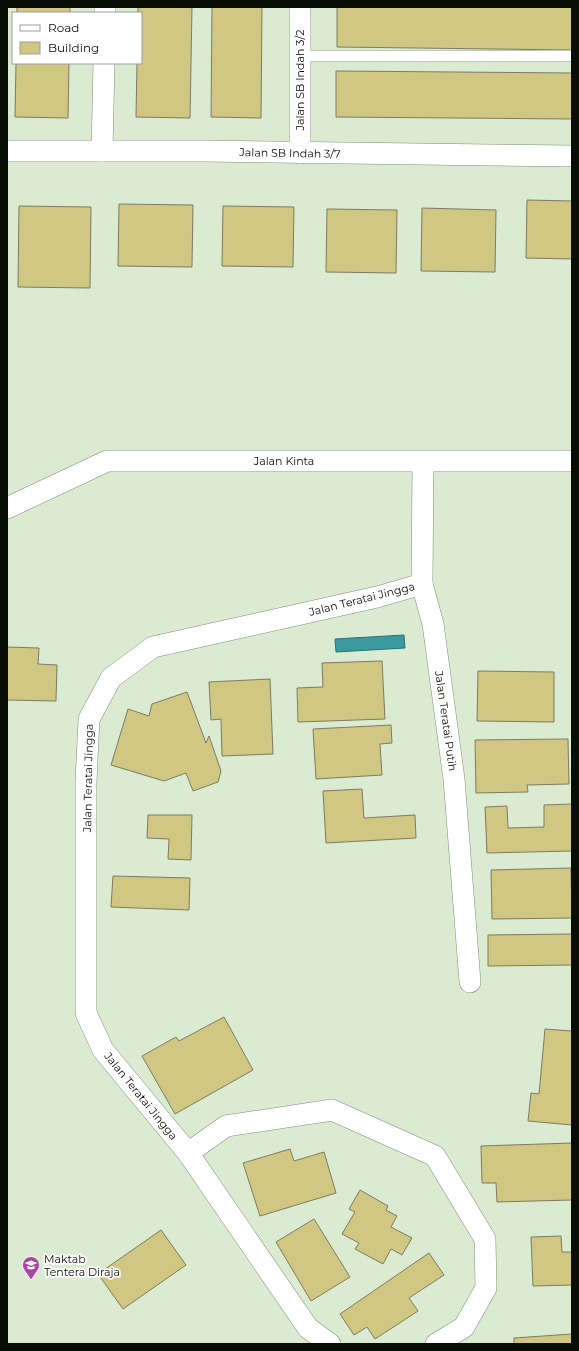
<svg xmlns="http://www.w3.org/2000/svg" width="579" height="1351" font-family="Montserrat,sans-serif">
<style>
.water{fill:#3a9a9f;stroke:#2b7071}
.building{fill:#d0c783;stroke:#7e7b60}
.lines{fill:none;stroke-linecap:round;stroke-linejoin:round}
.lane-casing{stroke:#7f8f77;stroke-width:12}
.street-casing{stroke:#7f8f77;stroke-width:22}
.lane{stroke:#fff;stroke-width:11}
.street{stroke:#fff;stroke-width:21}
.labels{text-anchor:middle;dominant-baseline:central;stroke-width:3.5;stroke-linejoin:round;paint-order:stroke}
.street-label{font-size:11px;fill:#080d05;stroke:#fff}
.poi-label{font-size:11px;fill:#080d05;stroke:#fff;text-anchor:start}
</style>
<rect width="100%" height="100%" fill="#daebd1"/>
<path class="water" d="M 404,635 L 405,648 L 336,652 L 335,639 Z"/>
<g class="building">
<rect x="17" y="7" width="53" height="6"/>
<path d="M 138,7 L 192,7 L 190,118 L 136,117 L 137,63 L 141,63 L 141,13 L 138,13 Z"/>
<path d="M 212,7 L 262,7 L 261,118 L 211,117 Z"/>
<path d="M 337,7 L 572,7 L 572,50 L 337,47 Z"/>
<path d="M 16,63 L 69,63 L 68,118 L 15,117 Z"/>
<path d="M 336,71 L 572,73 L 572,119 L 336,117 Z"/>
<path d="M 527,200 L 572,201 L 572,259 L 526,258 Z"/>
<path d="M 119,204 L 193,205 L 192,267 L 118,266 Z"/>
<path d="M 19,206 L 91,207 L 90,288 L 18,287 Z"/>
<path d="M 223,206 L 294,207 L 293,267 L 222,266 Z"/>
<path d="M 422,208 L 496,210 L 495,272 L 421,271 Z"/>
<path d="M 327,209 L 397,210 L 396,273 L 326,272 Z"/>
<path d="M 7,647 L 39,648 L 38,664 L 57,665 L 56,701 L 7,700 Z"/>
<path d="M 382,661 L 385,719 L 298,722 L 297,688 L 323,687 L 322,663 Z"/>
<path d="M 478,671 L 554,672 L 554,722 L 477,721 Z"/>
<path d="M 270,679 L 273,754 L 222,756 L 221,719 L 211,720 L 209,682 Z"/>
<path d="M 187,692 L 206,743 L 209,736 L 221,771 L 218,782 L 193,791 L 186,773 L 164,781 L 111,765 L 128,709 L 149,716 L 152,704 Z"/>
<path d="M 391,725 L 392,743 L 380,744 L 382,775 L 316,779 L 313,729 Z"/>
<path d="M 568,739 L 569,784 L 527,785 L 528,792 L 476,793 L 475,740 Z"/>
<path d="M 362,789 L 364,818 L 415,815 L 416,838 L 326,843 L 323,791 Z"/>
<path d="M 572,804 L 572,851 L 487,853 L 485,807 L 507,806 L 508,828 L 544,827 L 544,805 Z"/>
<path d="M 148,815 L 192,815 L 191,860 L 168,859 L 169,839 L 147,838 Z"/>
<path d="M 571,868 L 572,918 L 492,919 L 491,870 Z"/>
<path d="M 113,876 L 190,878 L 189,910 L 111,907 Z"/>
<path d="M 572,934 L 572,965 L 488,966 L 488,935 Z"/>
<path d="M 224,1017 L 253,1070 L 175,1114 L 142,1056 L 176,1037 L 179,1041 Z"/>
<path d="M 545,1029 L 572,1031 L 572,1125 L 528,1121 L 531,1093 L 539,1094 Z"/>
<path d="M 572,1143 L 572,1200 L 497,1202 L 496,1183 L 482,1183 L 481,1146 Z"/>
<path d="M 290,1149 L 294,1161 L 324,1152 L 336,1193 L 260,1216 L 243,1163 Z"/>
<path d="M 360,1190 L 388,1206 L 386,1210 L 397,1216 L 391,1227 L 412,1238 L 402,1255 L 391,1249 L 383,1264 L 355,1249 L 359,1243 L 342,1234 L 355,1212 L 349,1209 Z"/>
<path d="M 314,1219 L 350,1277 L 311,1301 L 276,1242 Z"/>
<path d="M 161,1230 L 186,1265 L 123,1309 L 98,1274 Z"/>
<path d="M 561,1236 L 562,1252 L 572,1252 L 572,1285 L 533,1286 L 531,1237 Z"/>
<path d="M 429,1253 L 444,1275 L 409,1298 L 418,1311 L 375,1339 L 367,1327 L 354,1335 L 340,1314 Z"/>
<path d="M 572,1334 L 572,1344 L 514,1344 L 514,1338 Z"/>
</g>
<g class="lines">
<defs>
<path id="lane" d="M 299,56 L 572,56"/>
<g id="street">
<path d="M 105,13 L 105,7"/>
<path d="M 7,151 L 204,151 L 572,156"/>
<path d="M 102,151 L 104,63"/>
<path d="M 300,153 L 300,7"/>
<path d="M 423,462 L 422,584 L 433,624 L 454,779 L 470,982"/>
<path d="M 7,508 L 107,461 L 572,461"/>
<path d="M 188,1153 L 103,1050 L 86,1013 L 86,782 L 89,719 L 111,678 L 153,647 L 377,597 L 422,584"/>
<path d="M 330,1344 L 308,1328 L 188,1153 L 226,1126 L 332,1110 L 435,1156 L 485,1239 L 486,1288 L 464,1327 L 436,1344"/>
</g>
</defs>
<use href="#lane" class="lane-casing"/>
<use href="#street" class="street-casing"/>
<use href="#lane" class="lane"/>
<use href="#street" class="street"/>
</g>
<defs>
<symbol id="school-pin" viewBox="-11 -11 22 30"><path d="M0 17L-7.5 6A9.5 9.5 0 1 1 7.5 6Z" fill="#ac43a5" stroke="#fff"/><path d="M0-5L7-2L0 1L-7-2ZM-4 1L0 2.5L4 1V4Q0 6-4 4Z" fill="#fff"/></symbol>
</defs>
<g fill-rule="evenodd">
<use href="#school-pin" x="21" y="1255" width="20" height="27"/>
</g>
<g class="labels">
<g class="street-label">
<text transform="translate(300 80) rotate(-90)">Jalan SB Indah 3/2</text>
<text transform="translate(290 153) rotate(1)">Jalan SB Indah 3/7</text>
<text x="284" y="461">Jalan Kinta</text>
<text transform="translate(362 599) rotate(-14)">Jalan Teratai Jingga</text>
<text transform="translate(446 721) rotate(82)">Jalan Teratai Putih</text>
<text transform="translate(88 778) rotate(-89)">Jalan Teratai Jingga</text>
<text transform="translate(141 1096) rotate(51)">Jalan Teratai Jingga</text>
</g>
<g class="poi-label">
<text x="44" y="1259">Maktab<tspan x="44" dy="13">Tentera Diraja</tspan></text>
</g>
</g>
<rect width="579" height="1351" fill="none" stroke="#080d05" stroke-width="16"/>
<rect x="12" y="12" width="130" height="52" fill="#ffffff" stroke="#9c9e9b"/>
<rect x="20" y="25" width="20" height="6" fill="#ffffff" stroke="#9c9e9b"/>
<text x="48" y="32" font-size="12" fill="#080d05">Road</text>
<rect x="20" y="42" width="20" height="12" fill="#d0c783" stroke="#9c9e9b"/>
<text x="48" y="52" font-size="12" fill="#080d05">Building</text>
</svg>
